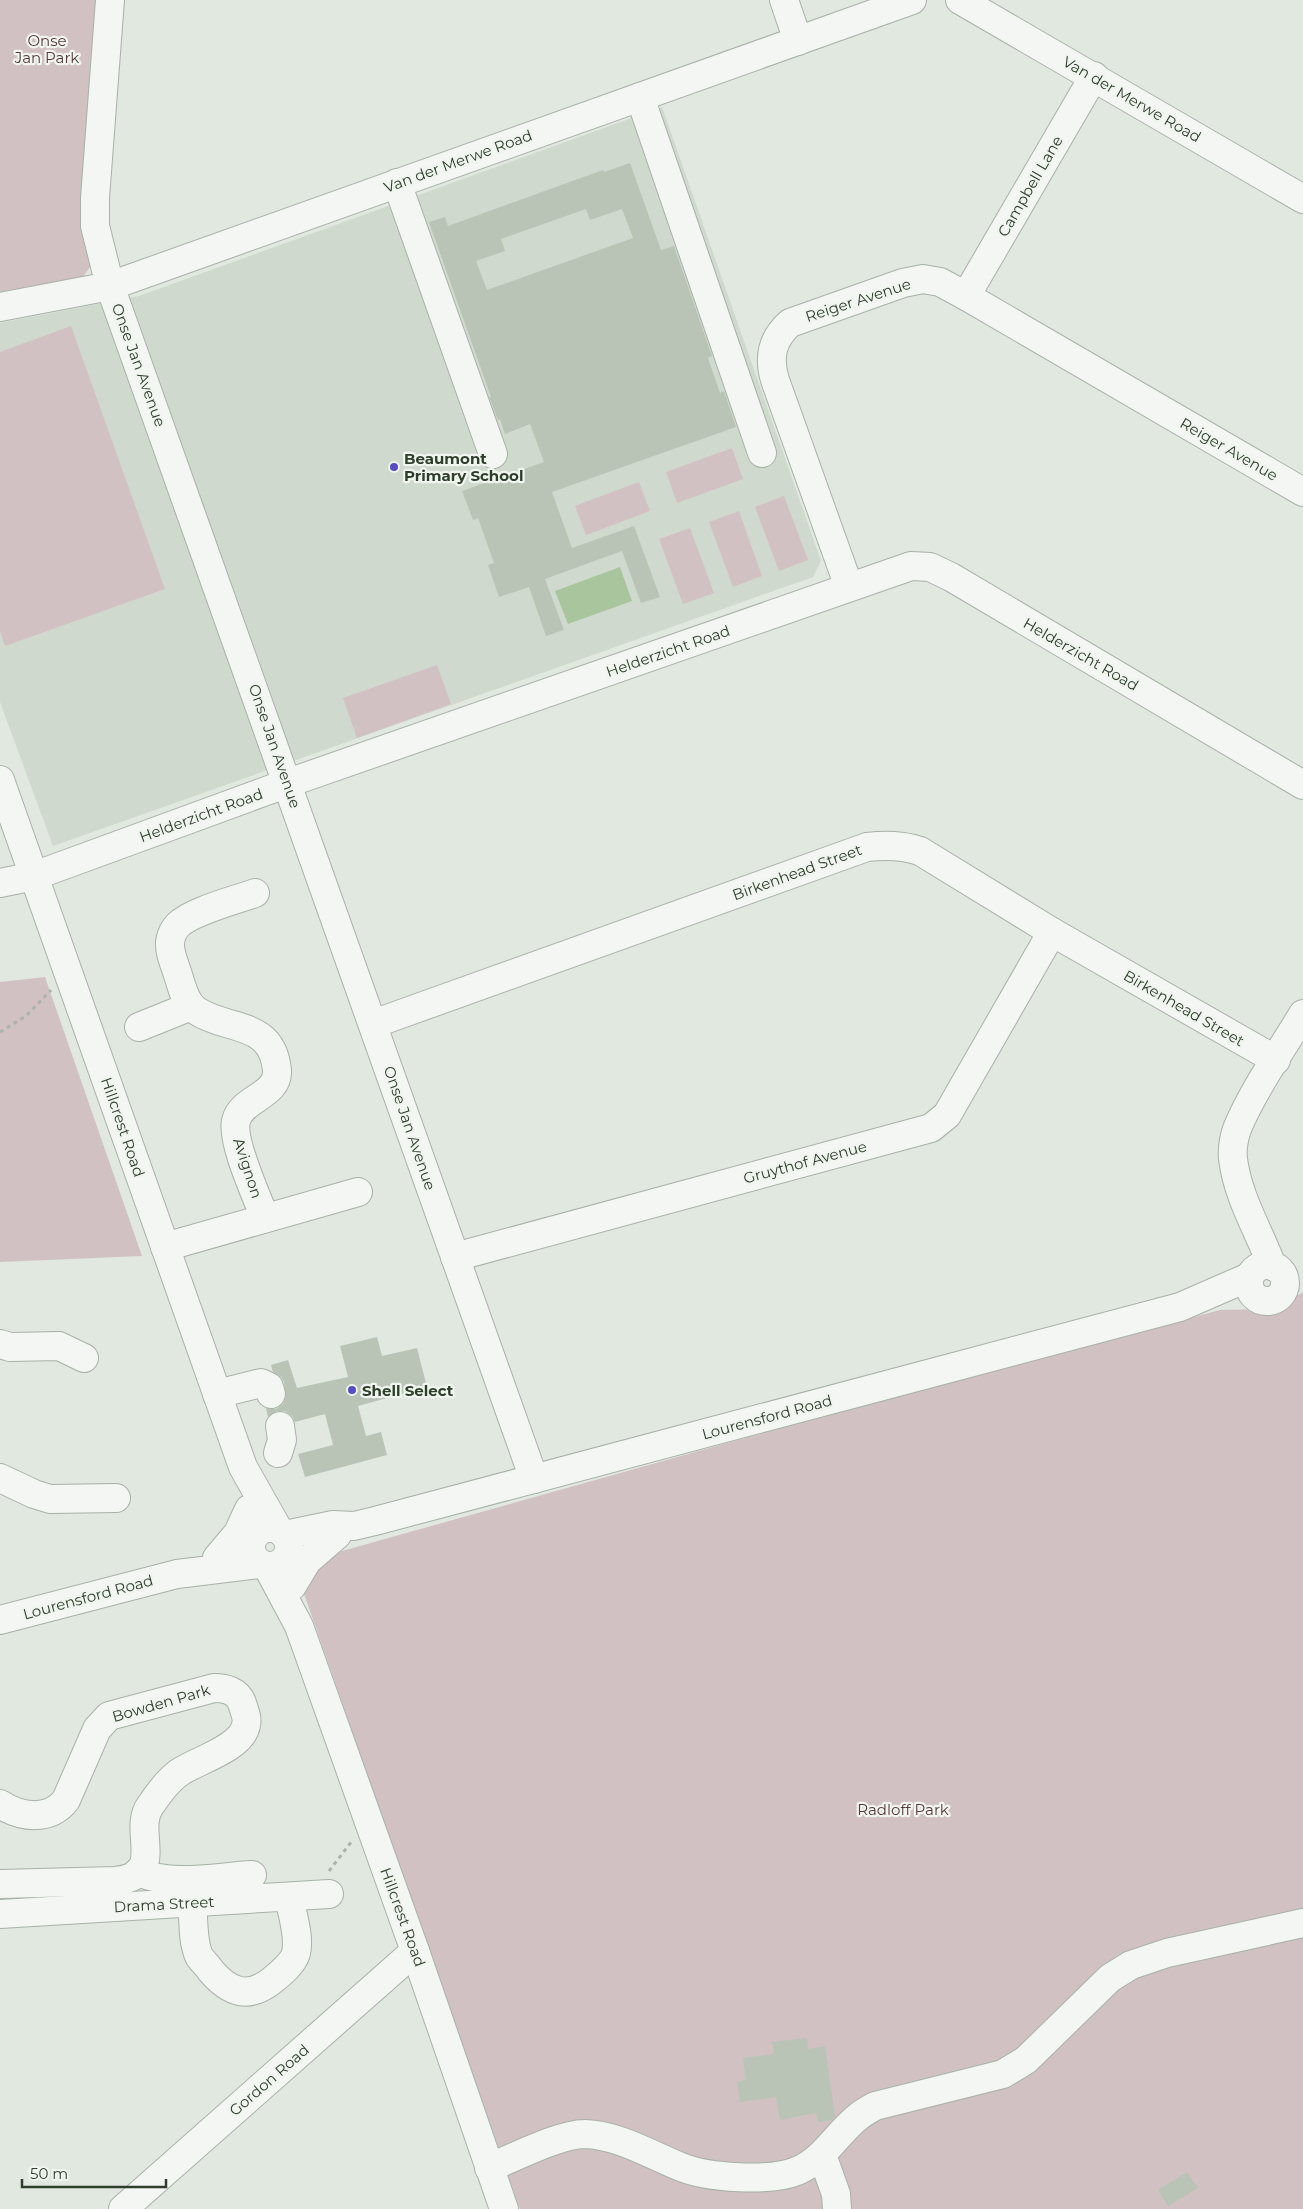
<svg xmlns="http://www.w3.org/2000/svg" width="1303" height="2209" font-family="Montserrat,sans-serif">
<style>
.built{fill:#d0d9ce}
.green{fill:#d1c1c2}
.water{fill:#a8c59d}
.building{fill:#b9c4b7;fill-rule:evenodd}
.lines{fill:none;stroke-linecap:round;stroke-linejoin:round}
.minor-casing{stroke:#a7b2a6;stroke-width:30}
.path{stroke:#acb4aa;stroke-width:3;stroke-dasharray:4 4;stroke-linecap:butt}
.minor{stroke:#f3f6f2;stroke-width:28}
.poi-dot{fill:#554dc4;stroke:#f0f5ef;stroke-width:2}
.labels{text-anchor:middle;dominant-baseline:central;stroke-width:4.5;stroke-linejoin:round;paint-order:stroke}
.park-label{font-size:15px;fill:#593938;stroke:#f0f5ef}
.street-label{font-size:15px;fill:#2d3e2a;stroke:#f0f5ef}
.poi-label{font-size:15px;font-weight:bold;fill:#2d3e2a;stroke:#f0f5ef;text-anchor:start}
</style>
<rect width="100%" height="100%" fill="#e1e8e0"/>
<path class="built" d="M 662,107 L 821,561 L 813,577 L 53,846 L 0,702 L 0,323 L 139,296 Z"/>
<g class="green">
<path d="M 0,0 L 100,0 L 90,267 L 83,277 L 0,295 Z"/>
<path d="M 71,326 L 165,589 L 5,646 L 0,631 L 0,352 Z"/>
<path d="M 732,448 L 743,479 L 677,503 L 666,472 Z"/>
<path d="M 639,482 L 650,511 L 586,535 L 575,506 Z"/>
<path d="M 784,496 L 808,560 L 779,571 L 755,507 Z"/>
<path d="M 739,511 L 762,576 L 733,587 L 709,522 Z"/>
<path d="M 690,528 L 714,593 L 683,604 L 659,539 Z"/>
<path d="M 437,665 L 451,704 L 357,738 L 343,698 Z"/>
<path d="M 45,977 L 142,1256 L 0,1262 L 0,982 Z"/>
<path d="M 1303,1292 L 1303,2209 L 520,2209 L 302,1588 L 303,1579 L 335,1553 L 720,1445 L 1220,1310 L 1275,1309 Z"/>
</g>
<path class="water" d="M 620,567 L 632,601 L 568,624 L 555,591 Z"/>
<g class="building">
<path d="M 630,163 L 661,250 L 674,246 L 712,356 L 708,358 L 720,393 L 724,391 L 736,427 L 552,492 L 572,548 L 634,526 L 660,597 L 641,603 L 622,551 L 545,579 L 564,630 L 546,636 L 529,587 L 499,597 L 488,565 L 494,563 L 478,518 L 473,520 L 462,491 L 544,462 L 530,424 L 505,434 L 500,419 L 498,420 L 489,397 L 491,397 L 429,222 L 445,217 L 448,226 L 603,170 L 604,172 ZM 586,209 L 590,220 L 622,209 L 633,238 L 487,290 L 476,261 L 505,251 L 501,239 Z"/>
<path d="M 377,1337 L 382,1356 L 417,1348 L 427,1387 L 358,1406 L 366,1436 L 381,1432 L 387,1455 L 305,1477 L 298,1454 L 333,1445 L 325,1414 L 295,1422 L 292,1416 L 285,1411 L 277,1411 L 268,1417 L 266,1408 L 276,1409 L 283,1404 L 286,1397 L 284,1382 L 281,1377 L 273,1372 L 271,1365 L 288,1360 L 297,1388 L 348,1377 L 340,1346 Z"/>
<path d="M 807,2038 L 808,2049 L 825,2046 L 835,2117 L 832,2120 L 818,2122 L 816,2113 L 780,2120 L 776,2097 L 740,2102 L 737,2082 L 746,2080 L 743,2058 L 774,2054 L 772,2042 Z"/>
<path d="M 1187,2172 L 1198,2188 L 1168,2206 L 1158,2190 Z"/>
</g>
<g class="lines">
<defs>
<g id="minor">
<path d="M 110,0 L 95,198 L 95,226 L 110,286 L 534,1479"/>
<path d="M 784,0 L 798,41"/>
<path d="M 960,0 L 1303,199"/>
<path d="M 640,97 L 762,453"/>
<path d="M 397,183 L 493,454"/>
<path d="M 966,296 L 1094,76"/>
<path d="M 0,307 L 110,286 L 912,0"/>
<path d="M 849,587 L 775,380 C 768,357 772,339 790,323 L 903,283 L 923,279 L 940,282 L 966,296 L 1303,492"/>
<path d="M 0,780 L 243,1467 L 278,1529"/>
<path d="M 0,883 L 34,876 L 288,783 L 911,566 L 930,567 L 951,577 L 1303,785"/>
<path d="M 255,893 C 236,900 192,911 178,925 C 174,929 171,936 170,942 C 169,952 175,965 178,975 C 182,987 185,1004 197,1011 C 227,1031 272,1020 277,1070 C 279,1096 241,1098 236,1121 C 231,1141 257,1197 265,1218"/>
<path d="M 373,1024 L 867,847 C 886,845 902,845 920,851 L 1052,932 L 1276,1060"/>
<path d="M 139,1027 L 191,1006"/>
<path d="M 165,1247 L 358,1192"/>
<path d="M 455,1257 L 931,1128 L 947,1115 L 1052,932"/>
<circle cx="1267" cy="1283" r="18"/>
<path d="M 1272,1266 C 1259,1231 1238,1198 1233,1159 C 1232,1150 1234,1138 1237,1129 C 1252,1092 1282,1049 1303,1014"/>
<path d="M 0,1344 L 10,1347 L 59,1346 L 84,1358"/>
<path d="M 217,1394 L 261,1383 L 269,1387 L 271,1394"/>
<path d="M 278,1453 L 282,1440 L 280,1426"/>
<path d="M 0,1478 L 34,1494 L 50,1499 L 116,1498"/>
<circle cx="270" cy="1547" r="19"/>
<path d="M 285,1535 L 333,1525 L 354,1526 L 375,1521 L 1180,1307 L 1249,1277"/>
<path d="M 217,1558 L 238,1533 L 249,1509"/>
<path d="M 267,1566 L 299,1626 L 415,1951 L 504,2209"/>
<path d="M 292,1586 L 307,1561 L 337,1535"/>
<path d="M 0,1620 L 177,1574 L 260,1564"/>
<path d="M 0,1804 C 21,1818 50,1821 66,1800 L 97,1729 L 109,1716 L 214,1688 C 225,1688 238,1691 242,1703 C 244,1710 248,1718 246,1725 C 242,1748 198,1760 180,1772 C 168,1780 158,1794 150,1806 C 132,1831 168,1876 115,1881 L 0,1884"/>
<path d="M 138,1872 C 173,1887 215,1877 252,1875"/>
<path d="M 192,1902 C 194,1919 192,1940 199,1956 C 202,1961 208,1966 211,1971 C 229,1992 247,1999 270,1982 C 279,1975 293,1964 296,1953 C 300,1936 292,1914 289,1897"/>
<path d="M 0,1914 L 329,1894"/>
<path d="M 822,2155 L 836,2194 L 837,2209"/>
<path d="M 489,2168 C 513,2158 559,2134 585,2134 C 618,2135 651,2155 681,2167 C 708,2178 770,2182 797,2171 C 824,2160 837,2133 859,2116 C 864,2112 870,2109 875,2106 L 1003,2074 L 1026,2060 L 1110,1978 L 1131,1965 L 1167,1953 L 1303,1923"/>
<path d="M 123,2209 L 415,1951"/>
</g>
</defs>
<use href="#minor" class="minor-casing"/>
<g class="path">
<path d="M 0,1032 L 26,1016 L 51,990"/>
<path d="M 329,1871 L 352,1841"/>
</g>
<use href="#minor" class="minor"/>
</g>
<g class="poi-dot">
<circle cx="394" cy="467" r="5"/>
<circle cx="352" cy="1390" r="5"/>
</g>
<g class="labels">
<g class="park-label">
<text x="47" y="40">Onse<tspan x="47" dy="17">Jan Park</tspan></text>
<text x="903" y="1809">Radloff Park</text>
</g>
<g class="street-label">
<text transform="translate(1132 99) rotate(30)">Van der Merwe Road</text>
<text transform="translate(458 161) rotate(-20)">Van der Merwe Road</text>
<text transform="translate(1030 186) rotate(-60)">Campbell Lane</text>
<text transform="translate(858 300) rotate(-18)">Reiger Avenue</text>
<text transform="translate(139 365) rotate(70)">Onse Jan Avenue</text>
<text transform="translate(1229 449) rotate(30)">Reiger Avenue</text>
<text transform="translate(668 651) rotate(-19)">Helderzicht Road</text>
<text transform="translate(1081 654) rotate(30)">Helderzicht Road</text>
<text transform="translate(275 746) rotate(71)">Onse Jan Avenue</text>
<text transform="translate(201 815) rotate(-20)">Helderzicht Road</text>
<text transform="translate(797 872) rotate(-20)">Birkenhead Street</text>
<text transform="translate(1184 1008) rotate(30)">Birkenhead Street</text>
<text transform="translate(123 1127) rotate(71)">Hillcrest Road</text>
<text transform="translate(410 1128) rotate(71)">Onse Jan Avenue</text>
<text transform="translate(805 1162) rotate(-15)">Gruythof Avenue</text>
<text transform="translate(248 1168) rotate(72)">Avignon</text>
<text transform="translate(767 1417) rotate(-15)">Lourensford Road</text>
<text transform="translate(88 1597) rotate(-15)">Lourensford Road</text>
<text transform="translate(161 1703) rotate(-16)">Bowden Park</text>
<text transform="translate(164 1904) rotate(-3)">Drama Street</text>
<text transform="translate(403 1917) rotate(70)">Hillcrest Road</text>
<text transform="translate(269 2080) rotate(-41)">Gordon Road</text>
</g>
<g class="poi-label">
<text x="404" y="458">Beaumont<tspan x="404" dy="17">Primary School</tspan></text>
<text x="362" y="1390">Shell Select</text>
</g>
</g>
<path d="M22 2179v8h144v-8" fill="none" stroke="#2d3e2a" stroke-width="2.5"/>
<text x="30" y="2179" font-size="15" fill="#2d3e2a" stroke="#f0f5ef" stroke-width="4" paint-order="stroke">50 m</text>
</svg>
